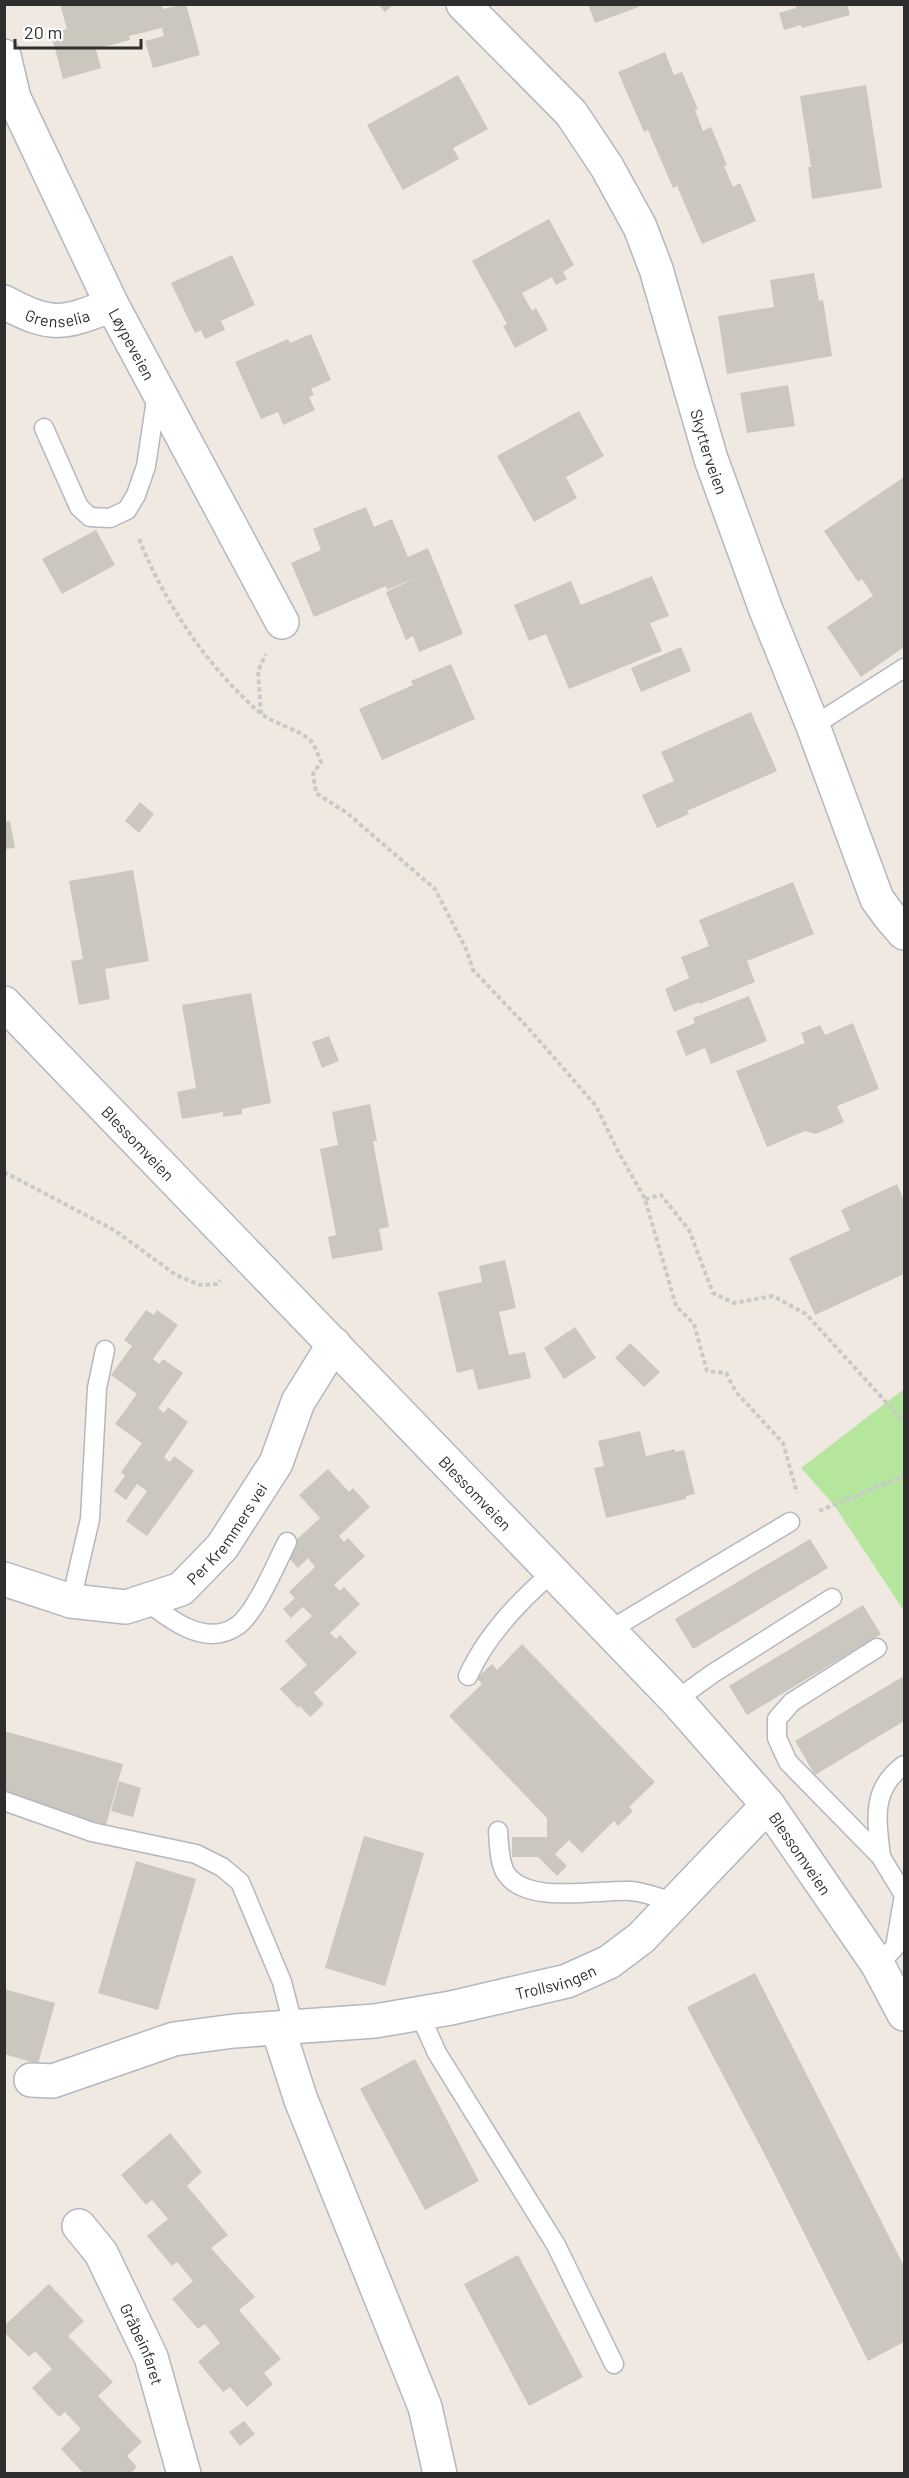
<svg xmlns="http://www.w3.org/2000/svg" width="909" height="2478" font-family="Barlow,sans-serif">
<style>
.green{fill:#b6e59e}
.building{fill:#cbc7bf}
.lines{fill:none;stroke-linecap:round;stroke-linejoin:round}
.service-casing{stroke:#b4b7c1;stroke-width:21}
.minor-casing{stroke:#b4b7c1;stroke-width:36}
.path{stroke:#c9c9c9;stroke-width:4;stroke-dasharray:4.5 3;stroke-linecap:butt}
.service{stroke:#fff;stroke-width:18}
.minor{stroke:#fff;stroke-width:33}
.labels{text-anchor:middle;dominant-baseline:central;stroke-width:6;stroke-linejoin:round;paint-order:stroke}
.street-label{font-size:16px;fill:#2e2e2e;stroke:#fff}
</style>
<rect width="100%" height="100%" fill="#efe9e1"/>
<path class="green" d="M 904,1389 L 904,1611 L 834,1505 L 801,1468 Z"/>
<g class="building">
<path d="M 60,4 L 161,4 L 163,9 L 186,4 L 200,55 L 153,68 L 145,41 L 164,36 L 162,28 L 129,36 L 130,40 L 96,49 L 101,68 L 63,79 L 51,34 L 67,29 Z"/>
<path d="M 378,4 L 394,4 L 385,12 Z"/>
<path d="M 588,4 L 638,4 L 639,7 L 595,23 Z"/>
<path d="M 795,4 L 847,4 L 850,15 L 802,28 L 801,25 L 784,30 L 779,13 L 796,8 Z"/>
<path d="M 665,52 L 674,75 L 682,72 L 698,109 L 695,110 L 703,131 L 711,127 L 727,165 L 724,166 L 733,187 L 740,183 L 756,221 L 702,244 L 677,186 L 673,188 L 648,130 L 644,132 L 618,72 Z"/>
<path d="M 458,75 L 488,129 L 453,148 L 459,159 L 403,190 L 367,125 Z"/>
<path d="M 866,85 L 882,188 L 812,199 L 808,167 L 811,167 L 800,96 Z"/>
<path d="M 549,219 L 574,265 L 563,272 L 567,279 L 556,285 L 552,277 L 522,293 L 532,311 L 536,308 L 548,330 L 515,348 L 503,326 L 507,324 L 472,261 Z"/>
<path d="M 232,255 L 255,305 L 221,321 L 225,330 L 205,339 L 201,330 L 195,333 L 171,283 Z"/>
<path d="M 814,273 L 819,301 L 823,300 L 832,356 L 727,374 L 718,316 L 774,307 L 770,280 Z"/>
<path d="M 311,334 L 331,380 L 311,389 L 314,395 L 309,397 L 315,410 L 283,425 L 278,412 L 261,419 L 235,362 L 288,339 L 290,343 Z"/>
<path d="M 788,385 L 795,426 L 747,433 L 740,393 Z"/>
<path d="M 579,411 L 604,456 L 566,477 L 577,498 L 534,522 L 497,456 Z"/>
<path d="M 904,477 L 904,647 L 861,677 L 827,627 L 873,596 L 862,579 L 858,582 L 824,531 Z"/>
<path d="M 366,507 L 374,527 L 392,519 L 408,557 L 428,548 L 463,634 L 419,652 L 413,636 L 406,640 L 386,592 L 417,577 L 387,590 L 386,586 L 314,617 L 291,563 L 321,550 L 313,529 Z"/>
<path d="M 96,530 L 115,565 L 62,594 L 42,559 Z"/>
<path d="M 652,576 L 669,616 L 650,623 L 662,651 L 569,689 L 546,634 L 529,641 L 514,605 L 571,581 L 581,605 Z"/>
<path d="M 681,647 L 691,671 L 641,692 L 631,668 Z"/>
<path d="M 451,664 L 475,719 L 382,760 L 359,709 L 413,685 L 411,681 Z"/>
<path d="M 751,712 L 777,771 L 687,811 L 689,814 L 657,828 L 642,795 L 674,781 L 661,752 Z"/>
<path d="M 140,802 L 154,814 L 139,833 L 125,821 Z"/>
<path d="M 10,821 L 15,848 L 4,849 L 4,822 Z"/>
<path d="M 133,870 L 149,961 L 105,969 L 110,999 L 79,1005 L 71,961 L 83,959 L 69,881 Z"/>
<path d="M 793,882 L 814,934 L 747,961 L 755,982 L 700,1004 L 699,1002 L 674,1012 L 665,989 L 689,978 L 681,957 L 709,946 L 699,920 Z"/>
<path d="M 251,993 L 271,1103 L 242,1109 L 242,1114 L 223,1117 L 223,1112 L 182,1119 L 177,1092 L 196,1088 L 182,1005 Z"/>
<path d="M 749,996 L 767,1041 L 711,1064 L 705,1048 L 686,1056 L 676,1031 L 695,1023 L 693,1018 Z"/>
<path d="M 853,1023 L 879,1089 L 837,1106 L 844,1122 L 816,1134 L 805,1131 L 767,1147 L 736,1071 L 805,1043 L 801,1033 L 820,1025 L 825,1035 Z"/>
<path d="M 329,1036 L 339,1061 L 322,1068 L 312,1042 Z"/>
<path d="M 370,1104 L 377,1141 L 373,1141 L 389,1227 L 379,1229 L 383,1250 L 332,1259 L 328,1237 L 336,1235 L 320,1149 L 338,1145 L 332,1112 Z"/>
<path d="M 897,1184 L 904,1200 L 904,1274 L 815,1315 L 789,1258 L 850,1230 L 841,1210 Z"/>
<path d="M 505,1260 L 516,1308 L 499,1312 L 509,1355 L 525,1352 L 531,1378 L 478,1390 L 473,1369 L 457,1373 L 438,1292 L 482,1282 L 479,1266 Z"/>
<path d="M 146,1310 L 154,1315 L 157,1310 L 178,1325 L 153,1359 L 159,1364 L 163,1359 L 183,1373 L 158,1408 L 164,1413 L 168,1407 L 188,1422 L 164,1457 L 170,1462 L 174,1456 L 194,1471 L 147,1536 L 126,1521 L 147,1491 L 137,1484 L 126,1500 L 114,1491 L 125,1476 L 121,1472 L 142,1443 L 115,1424 L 137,1394 L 111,1375 L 132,1346 L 124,1340 Z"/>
<path d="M 575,1327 L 596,1358 L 564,1379 L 544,1348 Z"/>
<path d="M 630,1343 L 660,1372 L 644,1387 L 615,1358 Z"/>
<path d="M 640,1431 L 646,1456 L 675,1449 L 675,1452 L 684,1450 L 695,1494 L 686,1496 L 686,1499 L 606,1518 L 594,1468 L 604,1466 L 598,1441 Z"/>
<path d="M 328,1469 L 349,1492 L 353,1488 L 370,1507 L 339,1536 L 344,1542 L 348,1538 L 365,1556 L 334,1585 L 340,1591 L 344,1587 L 360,1604 L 330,1633 L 336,1639 L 340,1635 L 357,1653 L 314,1693 L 324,1704 L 310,1717 L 300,1706 L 298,1708 L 280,1689 L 307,1665 L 285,1641 L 312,1616 L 303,1607 L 291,1618 L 283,1609 L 295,1598 L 289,1592 L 315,1567 L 308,1558 L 298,1568 L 285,1554 L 295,1545 L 293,1543 L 320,1518 L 299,1495 Z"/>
<path d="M 810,1539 L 828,1568 L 693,1649 L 675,1619 Z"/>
<path d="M 863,1605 L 881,1634 L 747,1715 L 729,1686 Z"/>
<path d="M 522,1644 L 655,1782 L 629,1807 L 633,1811 L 618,1826 L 614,1821 L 582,1853 L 569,1840 L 555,1854 L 567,1866 L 557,1876 L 538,1857 L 512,1857 L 512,1837 L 547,1837 L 547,1818 L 449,1716 L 482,1684 L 477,1678 L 492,1664 L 497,1670 Z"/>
<path d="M 904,1676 L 904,1721 L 815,1775 L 795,1741 Z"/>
<path d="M 4,1731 L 123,1764 L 106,1825 L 4,1796 Z"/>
<path d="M 119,1781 L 141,1788 L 133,1817 L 111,1811 Z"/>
<path d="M 364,1836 L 424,1853 L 385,1986 L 325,1968 Z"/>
<path d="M 136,1861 L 196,1879 L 158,2010 L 98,1993 Z"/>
<path d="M 755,1973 L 904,2266 L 904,2342 L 868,2361 L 766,2157 L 687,2007 Z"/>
<path d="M 4,1989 L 55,2003 L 38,2064 L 4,2054 Z"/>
<path d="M 415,2059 L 479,2181 L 425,2210 L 360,2089 Z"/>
<path d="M 170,2133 L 202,2172 L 187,2186 L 228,2235 L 211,2248 L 255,2297 L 239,2310 L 281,2359 L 264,2373 L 273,2384 L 247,2407 L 230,2387 L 223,2392 L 198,2362 L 220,2343 L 205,2324 L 198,2329 L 172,2299 L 193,2281 L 177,2262 L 172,2266 L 147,2236 L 168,2219 L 152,2200 L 146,2205 L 121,2175 Z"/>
<path d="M 518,2255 L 583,2377 L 529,2406 L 464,2284 Z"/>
<path d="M 49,2284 L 84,2321 L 68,2336 L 113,2382 L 98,2396 L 142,2442 L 127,2456 L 137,2467 L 130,2474 L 84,2474 L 61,2449 L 81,2429 L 65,2412 L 59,2417 L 32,2388 L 52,2369 L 35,2351 L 29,2357 L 4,2332 L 4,2326 Z"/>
<path d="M 244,2421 L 255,2434 L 240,2446 L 229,2432 Z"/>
</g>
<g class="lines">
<defs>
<g id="service">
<path d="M 44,428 L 79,507 L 90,517 L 110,518 L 127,510 L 136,495 L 146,466 L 157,393"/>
<path d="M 813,726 L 904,668"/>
<path d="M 145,1600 C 169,1619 206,1648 237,1626 C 255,1614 277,1562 287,1542"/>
<path d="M 71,1601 L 90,1519 L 97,1388 L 105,1350"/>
<path d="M 610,1630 L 790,1522"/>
<path d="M 877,1648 L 792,1702 L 777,1719 L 777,1738 L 788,1762 L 881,1857 L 904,1895 L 895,1947 L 878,1965"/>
<path d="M 468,1676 C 486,1636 520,1600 553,1572"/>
<path d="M 676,1700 L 712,1674 L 832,1598"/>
<path d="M 4,1801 L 92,1832 L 196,1854 L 222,1867 L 240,1882 L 282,1982 L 294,2028"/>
<path d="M 498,1831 C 499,1844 499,1860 505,1872 C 525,1906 598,1889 630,1891 C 645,1892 660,1898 675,1903"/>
<path d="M 881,1857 C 877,1820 870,1790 904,1765"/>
<path d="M 419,2013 L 437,2053 L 556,2245 L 614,2364"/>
</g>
<g id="minor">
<path id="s1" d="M 463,4 L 571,113 L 607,167 L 640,227 L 656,269 L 711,459 L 766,610 L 813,726 L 877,899 L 891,918 L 904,933"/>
<path id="s2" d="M 4,56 L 14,98 L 112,305 L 282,622"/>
<path id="s3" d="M 4,302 C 52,328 63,324 112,305"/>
<path id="s4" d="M 4,1003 L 676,1700 L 768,1805 L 878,1965 L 904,2014"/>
<path id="s5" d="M 4,1579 L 71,1601 L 126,1607 L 181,1589 L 222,1547 L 276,1463 L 298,1402 L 334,1344"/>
<path d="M 278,2029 L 301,2100 L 425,2407 L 440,2474"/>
<path id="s6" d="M 31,2080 L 53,2081 L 174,2039 L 234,2031 L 375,2021 L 451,2008 L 567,1981 L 609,1962 L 641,1938 L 768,1805"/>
<path id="s7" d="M 79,2226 L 101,2253 L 151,2357 L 184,2474"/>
</g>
</defs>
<use href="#service" class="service-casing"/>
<use href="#minor" class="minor-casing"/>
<g class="path">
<path d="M 139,539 C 165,604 207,666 259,712 C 271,723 301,730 311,741 C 315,746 318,755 321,762 L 313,774 L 316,793 L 347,813 L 435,889 L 467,951 L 473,970 L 530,1030 L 596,1106 L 619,1153 L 645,1199 L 676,1306 L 694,1324 L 707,1371 L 726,1373 L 736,1392 L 783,1443 L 797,1493"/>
<path d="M 261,714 L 258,671 L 266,654"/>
<path d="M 4,1172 L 114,1230 L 176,1275 L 200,1285 L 217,1284 L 220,1280"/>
<path d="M 645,1199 L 661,1195 L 689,1230 L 713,1293 L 734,1303 L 773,1296 L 806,1314 L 904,1422"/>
<path d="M 819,1511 L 904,1476"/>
</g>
<use href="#service" class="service"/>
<use href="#minor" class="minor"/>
</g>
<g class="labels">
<g class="street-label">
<text stroke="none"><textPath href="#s3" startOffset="57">Grenselia</textPath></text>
<text stroke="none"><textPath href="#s2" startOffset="316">Løypeveien</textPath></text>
<text stroke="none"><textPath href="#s1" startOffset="522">Skytterveien</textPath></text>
<text stroke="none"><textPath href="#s4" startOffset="194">Blessomveien</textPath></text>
<text stroke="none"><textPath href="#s4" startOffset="680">Blessomveien</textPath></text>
<text stroke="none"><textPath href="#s5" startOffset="256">Per Kremmers vei</textPath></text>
<text stroke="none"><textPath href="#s4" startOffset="1166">Blessomveien</textPath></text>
<text stroke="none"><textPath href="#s6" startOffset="537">Trollsvingen</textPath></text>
<text stroke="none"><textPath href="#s7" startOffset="135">Gråbeinfaret</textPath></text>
</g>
</g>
<rect width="909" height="2478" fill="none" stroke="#2e2e2e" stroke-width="12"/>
<path d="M15 39v9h126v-9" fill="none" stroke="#2e2e2e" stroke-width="3"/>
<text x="24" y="39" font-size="18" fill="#2e2e2e" stroke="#ffffff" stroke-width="4.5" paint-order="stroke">20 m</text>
</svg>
